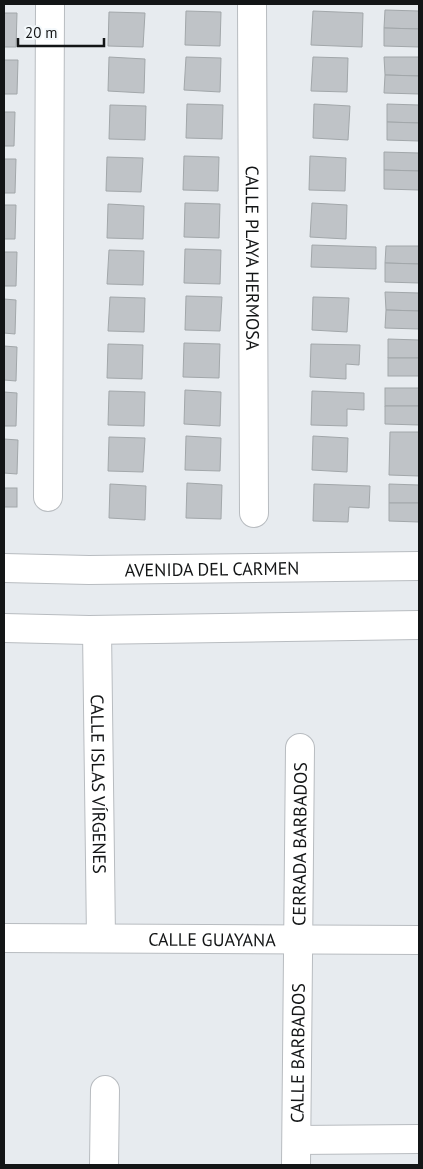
<svg xmlns="http://www.w3.org/2000/svg" width="423" height="1169" font-family="'PT Sans',sans-serif">
<style>
.building{fill:#bfc3c7;stroke:#a2a7aa}
.lines{fill:none;stroke-linecap:round;stroke-linejoin:round}
.minor-casing{stroke:#b8bcc0;stroke-width:30}
.minor{stroke:#fff;stroke-width:28}
.labels{text-anchor:middle;dominant-baseline:central;stroke-width:4;stroke-linejoin:round;paint-order:stroke}
.street-label{font-size:18px;fill:#131516;stroke:#f4f9fc}
</style>
<rect width="100%" height="100%" fill="#e7ebef"/>
<g class="building">
<path d="M 385,10 L 419,11 L 419,29 L 384,28 Z"/>
<path d="M 186,11 L 221,12 L 220,46 L 185,45 Z"/>
<path d="M 313,11 L 363,13 L 362,47 L 311,45 Z"/>
<path d="M 109,12 L 145,13 L 143,47 L 108,46 Z"/>
<path d="M 4,13 L 17,13 L 16,47 L 4,47 Z"/>
<path d="M 384,28 L 419,29 L 419,47 L 384,46 Z"/>
<path d="M 109,57 L 145,59 L 144,93 L 108,91 Z"/>
<path d="M 186,57 L 221,58 L 220,92 L 184,90 Z"/>
<path d="M 313,57 L 348,58 L 347,92 L 311,91 Z"/>
<path d="M 384,57 L 419,57 L 419,76 L 385,75 Z"/>
<path d="M 4,60 L 18,60 L 17,94 L 4,94 Z"/>
<path d="M 385,75 L 419,76 L 419,94 L 384,93 Z"/>
<path d="M 187,104 L 223,105 L 222,139 L 186,138 Z"/>
<path d="M 314,104 L 350,106 L 348,140 L 313,138 Z"/>
<path d="M 387,104 L 419,105 L 419,123 L 387,122 Z"/>
<path d="M 110,105 L 146,106 L 145,140 L 109,139 Z"/>
<path d="M 4,112 L 15,112 L 14,146 L 4,146 Z"/>
<path d="M 387,122 L 419,123 L 419,141 L 387,140 Z"/>
<path d="M 384,152 L 419,153 L 419,171 L 384,170 Z"/>
<path d="M 184,156 L 219,157 L 218,191 L 183,190 Z"/>
<path d="M 310,156 L 346,158 L 345,191 L 309,190 Z"/>
<path d="M 107,157 L 143,158 L 141,192 L 106,191 Z"/>
<path d="M 4,159 L 16,159 L 15,193 L 4,193 Z"/>
<path d="M 384,170 L 419,171 L 419,190 L 384,189 Z"/>
<path d="M 185,203 L 220,204 L 219,238 L 184,237 Z"/>
<path d="M 312,203 L 347,205 L 346,239 L 310,237 Z"/>
<path d="M 108,204 L 144,206 L 143,239 L 107,238 Z"/>
<path d="M 4,205 L 16,205 L 15,239 L 4,239 Z"/>
<path d="M 312,245 L 376,247 L 376,269 L 311,267 Z"/>
<path d="M 386,246 L 419,246 L 419,264 L 385,263 Z"/>
<path d="M 185,249 L 221,250 L 220,284 L 184,283 Z"/>
<path d="M 109,250 L 144,251 L 143,285 L 107,284 Z"/>
<path d="M 4,252 L 17,252 L 16,286 L 4,286 Z"/>
<path d="M 385,263 L 419,264 L 419,283 L 385,282 Z"/>
<path d="M 385,292 L 419,293 L 419,311 L 386,310 Z"/>
<path d="M 186,296 L 222,297 L 220,331 L 185,330 Z"/>
<path d="M 110,297 L 145,298 L 144,332 L 108,331 Z"/>
<path d="M 313,297 L 349,298 L 347,332 L 312,330 Z"/>
<path d="M 4,299 L 16,300 L 15,334 L 4,333 Z"/>
<path d="M 386,310 L 419,311 L 419,329 L 385,328 Z"/>
<path d="M 388,339 L 419,340 L 419,358 L 388,358 Z"/>
<path d="M 184,343 L 220,344 L 219,378 L 183,377 Z"/>
<path d="M 108,344 L 143,345 L 142,379 L 107,378 Z"/>
<path d="M 311,344 L 360,345 L 359,365 L 346,364 L 346,379 L 310,377 Z"/>
<path d="M 4,346 L 17,347 L 16,381 L 4,380 Z"/>
<rect x="388" y="358" width="31" height="18"/>
<rect x="385" y="388" width="34" height="18"/>
<path d="M 185,390 L 221,392 L 220,426 L 184,424 Z"/>
<path d="M 109,391 L 145,392 L 144,426 L 108,425 Z"/>
<path d="M 312,391 L 364,393 L 364,410 L 347,409 L 347,426 L 311,425 Z"/>
<path d="M 4,392 L 17,393 L 16,426 L 4,426 Z"/>
<path d="M 385,406 L 419,406 L 419,425 L 385,424 Z"/>
<path d="M 390,432 L 419,432 L 419,476 L 389,475 Z"/>
<path d="M 186,436 L 221,438 L 220,471 L 185,470 Z"/>
<path d="M 313,436 L 348,438 L 347,472 L 312,470 Z"/>
<path d="M 109,437 L 145,438 L 143,472 L 108,471 Z"/>
<path d="M 4,439 L 18,440 L 17,474 L 4,473 Z"/>
<path d="M 187,483 L 222,485 L 221,519 L 186,518 Z"/>
<path d="M 110,484 L 146,486 L 145,520 L 109,518 Z"/>
<path d="M 314,484 L 370,486 L 369,508 L 349,507 L 348,522 L 313,521 Z"/>
<path d="M 389,484 L 419,485 L 419,503 L 389,503 Z"/>
<rect x="4" y="488" width="13" height="19"/>
<path d="M 389,503 L 419,503 L 419,522 L 389,521 Z"/>
</g>
<g class="lines">
<defs>
<g id="minor">
<path id="s1" d="M 252,4 L 254,513"/>
<path d="M 48,497 L 50,4"/>
<path id="s2" d="M 4,568 L 89,570 L 419,566"/>
<path d="M 4,628 L 89,630 L 419,625"/>
<path id="s3" d="M 97,630 L 101,938"/>
<path id="s4" d="M 4,938 L 419,940"/>
<path d="M 297,1140 L 419,1139"/>
<path d="M 104,1165 L 105,1090"/>
<path id="s5" d="M 296,1165 L 300,748"/>
</g>
</defs>
<use href="#minor" class="minor-casing"/>
<use href="#minor" class="minor"/>
</g>
<g class="labels">
<g class="street-label">
<text stroke="none"><textPath href="#s1" startOffset="254">CALLE PLAYA HERMOSA</textPath></text>
<text stroke="none"><textPath href="#s2" startOffset="208">AVENIDA DEL CARMEN</textPath></text>
<text stroke="none"><textPath href="#s3" startOffset="154">CALLE ISLAS VÍRGENES</textPath></text>
<text stroke="none"><textPath href="#s5" startOffset="321">CERRADA BARBADOS</textPath></text>
<text stroke="none"><textPath href="#s4" startOffset="208">CALLE GUAYANA</textPath></text>
<text stroke="none"><textPath href="#s5" startOffset="112">CALLE BARBADOS</textPath></text>
</g>
</g>
<rect width="423" height="1169" fill="none" stroke="#131516" stroke-width="10"/>
<path d="M18 38v8h86v-8" fill="none" stroke="#131516" stroke-width="2.5"/>
<text x="25" y="38" font-size="15" fill="#131516" stroke="#f4f9fc" stroke-width="4" paint-order="stroke">20 m</text>
</svg>
